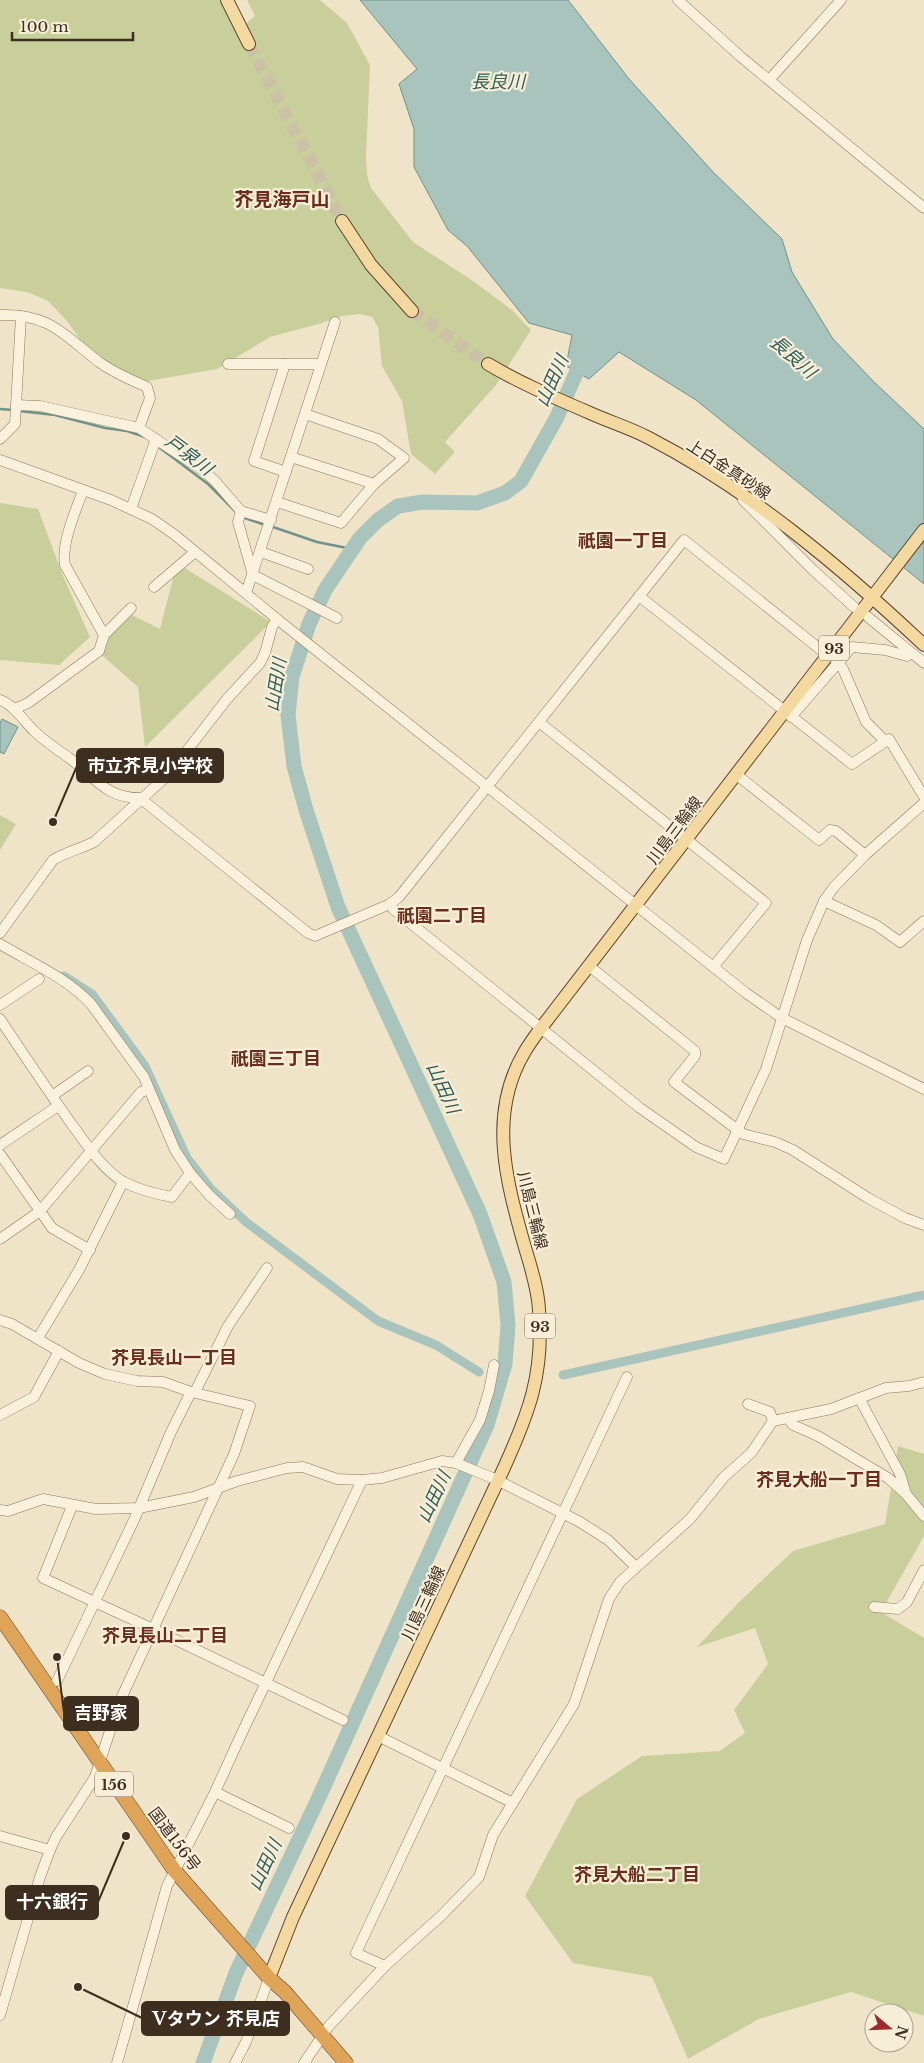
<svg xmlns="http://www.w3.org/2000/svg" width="924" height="2063" font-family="'Libre Baskerville','Noto Sans JP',serif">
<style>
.green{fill:#c9cf9b}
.water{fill:#a9c4bc;stroke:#6f938a}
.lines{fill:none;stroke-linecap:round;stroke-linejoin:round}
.stream{stroke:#6f938a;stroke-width:2.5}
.canal{stroke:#a9c4bc;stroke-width:9}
.river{stroke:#a9c4bc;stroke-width:15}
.major-tunnel{stroke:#ccc0a6;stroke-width:12;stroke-dasharray:12 6;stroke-linecap:butt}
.minor-casing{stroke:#8d765c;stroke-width:11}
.major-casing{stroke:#5b4430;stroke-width:14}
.highway-casing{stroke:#5b4430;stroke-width:15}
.minor{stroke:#faf1dc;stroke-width:10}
.major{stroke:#f3d9a0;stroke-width:12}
.highway{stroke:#e0a458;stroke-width:14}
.labels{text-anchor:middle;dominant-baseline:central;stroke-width:4.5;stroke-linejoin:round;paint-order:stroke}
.shield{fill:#f7eed8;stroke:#756857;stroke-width:1}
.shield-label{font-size:15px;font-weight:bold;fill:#3d2e20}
.street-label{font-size:16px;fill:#3d2e20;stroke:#f7eed8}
.water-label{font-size:18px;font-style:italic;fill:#2f5d5a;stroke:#f7eed8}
.neighbourhood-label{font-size:18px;font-weight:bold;fill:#6b2e1e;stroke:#f7eed8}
.quarter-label{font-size:19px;font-weight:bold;fill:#6b2e1e;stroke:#f7eed8}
.leader{fill:none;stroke:#3d2e20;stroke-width:2}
.callout-dot{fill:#3d2e20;stroke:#f7eed8;stroke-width:2}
.callout{fill:#3d2e20;stroke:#3d2e20;stroke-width:2}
.callout-label{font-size:18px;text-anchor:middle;font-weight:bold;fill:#fff}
</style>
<rect width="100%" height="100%" fill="#f0e4c8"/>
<g class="green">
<path d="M 0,0 L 226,0 L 243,26 L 255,16 L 247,0 L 320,0 L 347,23 L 370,65 L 366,157 L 367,175 L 371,188 L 413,242 L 473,281 L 512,310 L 531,330 L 496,385 L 445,442 L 455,452 L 435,474 L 411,454 L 402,401 L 382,366 L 378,327 L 372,317 L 360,314 L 342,316 L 322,323 L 270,337 L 217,369 L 142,382 L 114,373 L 85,346 L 66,320 L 48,301 L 27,292 L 0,288 Z"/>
<path d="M 0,503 L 38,509 L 63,576 L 90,637 L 59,665 L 0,660 Z"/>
<path d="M 177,563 L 271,622 L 145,747 L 138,687 L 96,650 L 130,614 L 160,629 Z"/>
<path d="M 0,815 L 16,824 L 0,850 Z"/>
<path d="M 898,1446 L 924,1454 L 924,1536 L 881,1612 L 924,1638 L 924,2016 L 851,1992 L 759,2019 L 688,2059 L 652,1977 L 573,1963 L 525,1896 L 577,1799 L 642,1756 L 720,1751 L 745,1733 L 734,1710 L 768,1664 L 755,1628 L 697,1647 L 738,1603 L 793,1551 L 885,1524 Z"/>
</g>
<g class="water">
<path d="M 360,0 L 568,0 L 629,79 L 713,172 L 782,239 L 792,272 L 833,339 L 873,381 L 924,429 L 924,584 L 696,400 L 619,352 L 589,379 L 566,366 L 572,335 L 529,323 L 467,246 L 448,230 L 414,167 L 414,129 L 399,84 L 417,69 Z"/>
<path d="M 2,719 L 18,727 L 4,754 L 0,752 L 0,723 Z"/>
</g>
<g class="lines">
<g class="stream">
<path d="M 0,409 L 13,410"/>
<path d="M 19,411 L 55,415 L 105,428 L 127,431 L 145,437"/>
<path d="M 160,448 L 208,484 L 236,512"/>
<path d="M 242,517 L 265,525"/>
<path d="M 270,526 L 317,542 L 352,549"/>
</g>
<g class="canal">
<path d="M 64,976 L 92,994 L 145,1066 L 187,1158 L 211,1189 L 246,1222 L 378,1321 L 436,1345 L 479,1372"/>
<path d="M 563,1375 L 924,1295"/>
</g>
<path class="river" d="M 203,2063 L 236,1973 L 320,1795 L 487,1425 L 505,1364 L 508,1325 L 504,1282 L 480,1214 L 338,907 L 306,810 L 294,766 L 288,715 L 292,677 L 309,624 L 325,590 L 360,538 L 378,520 L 398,506 L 423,502 L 477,503 L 505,493 L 521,481 L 557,417 L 584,355"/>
<g class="major-tunnel">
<path d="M 249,44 L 342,221"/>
<path d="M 412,311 L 488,364"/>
</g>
<defs>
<g id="minor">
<path d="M 678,0 L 741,57 L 924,208"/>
<path d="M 770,79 L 841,0"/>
<path d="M 0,315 C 49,313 64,335 99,362 C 114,373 131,380 147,387 L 150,398 L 139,428"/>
<path d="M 228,364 L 321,364"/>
<path d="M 285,364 L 254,461 L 286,472"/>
<path d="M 16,405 L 40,406 L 139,428 L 204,471 L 215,481 L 241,511 L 271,520"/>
<path d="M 0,439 L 15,424 L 21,316"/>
<path d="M 291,457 L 374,484"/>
<path d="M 0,460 L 111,500 L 152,519 L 175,535 L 277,619 L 746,993 L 782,1018 L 924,1089"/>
<path d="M 83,491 C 75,512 61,544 65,565 L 104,635"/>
<path d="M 743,500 L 813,570 L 854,607"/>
<path d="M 277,502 L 341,523 L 374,484 L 404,458 L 378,439 L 305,414"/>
<path d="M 131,509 L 156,439"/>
<path d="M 241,511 L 238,522 L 253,575 L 337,618"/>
<path d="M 261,552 L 308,569"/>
<path d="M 154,587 L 195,552"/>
<path d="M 246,593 L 335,322"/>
<path d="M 639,596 L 852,764 L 889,739 L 924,797"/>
<path d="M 868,617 L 924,663"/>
<path d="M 836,661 L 843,669 L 866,722 L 885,741"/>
<path d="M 0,700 C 13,704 24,721 34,731 C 45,741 56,749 68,757 C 94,776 105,798 140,798 L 308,933 L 315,936 L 390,904 L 399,897 L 684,540 L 821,650"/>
<path d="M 14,709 L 28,703 L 99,651 L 104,635 L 131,608"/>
<path d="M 791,717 L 852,647 L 885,650 L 907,656 L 912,653"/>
<path d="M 539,722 L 766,903 L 714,966"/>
<path d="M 737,775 L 819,840 L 830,830 L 836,831 L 865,855"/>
<path d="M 824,901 L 876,925 L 900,942 L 924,921"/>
<path d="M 390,904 L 393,909 L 640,1108 L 696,1147 L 724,1159 L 766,1069 L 807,940 L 824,901 L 834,887 L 865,855 L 924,803"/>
<path d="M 0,933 L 53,860 C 66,852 80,849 94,842 L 168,775 L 227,699 L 260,663 L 265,653 L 272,627 L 277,619"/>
<path d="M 0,944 C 30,962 67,978 91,1004 L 144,1077 L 175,1150 L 190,1173 L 210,1196 L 230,1214"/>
<path d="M 589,966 L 695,1051 L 695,1056 L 674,1082 L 743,1134 L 775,1142 L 793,1150 L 868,1198 L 905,1218 L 924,1225"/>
<path d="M 0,1005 L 39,979"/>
<path d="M 0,1019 C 24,1055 48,1091 73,1126 C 87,1145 103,1170 124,1182 C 139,1190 156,1194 172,1197 L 190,1173"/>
<path d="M 52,1096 L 88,1071"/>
<path d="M 0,1145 L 58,1106"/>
<path d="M 0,1154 L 52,1228 L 90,1250"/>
<path d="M 0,1239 L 40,1211 L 141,1092 L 149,1089"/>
<path d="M 0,1320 L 12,1324 L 79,1363 L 105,1374 L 137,1381 L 163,1382 L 191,1392 L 250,1406 L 234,1454 L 119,1703 L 95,1777 L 56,1837 L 50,1850 L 40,1877 L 0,2015"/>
<path d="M 38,1338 L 79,1270 L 123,1182"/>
<path d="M 494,1365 L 489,1391 L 480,1420 L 456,1463 L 495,1479 L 580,1522 L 608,1540 L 636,1567"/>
<path d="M 195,1392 L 228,1326 L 267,1268"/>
<path d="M 859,1398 L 900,1474 L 906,1494"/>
<path d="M 748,1404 L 770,1412 L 773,1421"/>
<path d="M 0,1415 L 34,1397 L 59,1351"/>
<path d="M 788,1418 L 793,1425 L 818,1436 L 888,1478 L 906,1494 L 924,1516"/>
<path d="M 72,1506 L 43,1578 L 153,1629 L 343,1720"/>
<path d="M 0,1510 L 8,1511 L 43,1499 L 96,1509 L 139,1508 L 194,1497 L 237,1481 L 287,1468 L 303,1467 L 337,1479 L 362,1480 L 382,1478 L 442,1461 L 456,1463"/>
<path d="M 874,1607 L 898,1609 L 907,1602 L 924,1570"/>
<path d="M 57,1681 L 134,1520 L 171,1432 L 191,1392"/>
<path d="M 378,1736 L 513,1803"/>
<path d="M 215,1792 L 289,1828"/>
<path d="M 0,1836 L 50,1850"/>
<path d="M 385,1966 L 356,1953 L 627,1377"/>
<path d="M 117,2063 L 167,1886 L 214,1794 L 241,1735 L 362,1480"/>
<path d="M 235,2063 L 246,2042 L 269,1978"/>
<path d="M 304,2063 L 329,2026 L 385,1966 L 441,1916 L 479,1877 L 493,1835 L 574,1704 L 609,1599 L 620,1582 L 690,1519 L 724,1477 L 751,1453 L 773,1421 L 831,1409 L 886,1388 L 909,1386 L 924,1382"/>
</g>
<g id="major">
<path d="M 227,0 L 249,44"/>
<path d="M 342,221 L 371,265 L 412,311"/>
<path d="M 488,364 C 520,383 555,398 590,413 C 610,422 630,428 649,438 C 750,490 842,568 924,645"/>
<path d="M 269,1978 L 293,1917 L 503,1470 C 529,1413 544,1374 539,1310 C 538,1288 530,1265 524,1244 C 506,1180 488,1114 524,1053 C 529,1044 535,1036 541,1028 L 924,530"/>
</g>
<path id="highway" d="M 0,1617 L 174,1870 L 269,1978 L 285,1992 L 346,2063"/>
</defs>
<use href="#minor" class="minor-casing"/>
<use href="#major" class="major-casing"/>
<use href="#highway" class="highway-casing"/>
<use href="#minor" class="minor"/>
<use href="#major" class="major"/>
<use href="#highway" class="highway"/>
</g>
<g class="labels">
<g class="shield">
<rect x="819" y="635.5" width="30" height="25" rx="4"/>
<rect x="525" y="1313.5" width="30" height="25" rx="4"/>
<rect x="95" y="1771.5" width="38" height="25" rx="4"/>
</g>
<g class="shield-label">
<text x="834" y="648">93</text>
<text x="540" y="1326">93</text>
<text x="114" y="1784">156</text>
</g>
<g class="street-label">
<text transform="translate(729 469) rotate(33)">上白金真砂線</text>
<text transform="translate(674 830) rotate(-53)">川島三輪線</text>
<text transform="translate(533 1210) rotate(76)">川島三輪線</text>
<text transform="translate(423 1603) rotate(-65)">川島三輪線</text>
<text transform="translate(175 1839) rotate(53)">国道156号</text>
</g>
<g class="water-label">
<text x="498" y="82">長良川</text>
<text transform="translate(793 357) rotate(41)">長良川</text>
<text transform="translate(552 381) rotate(-66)">山田川</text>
<text transform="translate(189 455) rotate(37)">戸泉川</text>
<text transform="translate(276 685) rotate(-81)">山田川</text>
<text transform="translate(443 1088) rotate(65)">山田川</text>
<text transform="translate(434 1497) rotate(-65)">山田川</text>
<text transform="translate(265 1865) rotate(-65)">山田川</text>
</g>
<g class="neighbourhood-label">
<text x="623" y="541">祇園一丁目</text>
<text x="442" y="916">祇園二丁目</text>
<text x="276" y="1059">祇園三丁目</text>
<text x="174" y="1358">芥見長山一丁目</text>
<text x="819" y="1480">芥見大船一丁目</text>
<text x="165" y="1636">芥見長山二丁目</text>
<text x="637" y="1875">芥見大船二丁目</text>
</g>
<g class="quarter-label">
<text x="282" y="199">芥見海戸山</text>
</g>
</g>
<path class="leader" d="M53 822L77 766M57 1657L64 1713M126 1836L98 1902M78 1987L142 2018"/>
<g class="callout-dot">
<circle cx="53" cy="822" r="5"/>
<circle cx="57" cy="1657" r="5"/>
<circle cx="126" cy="1836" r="5"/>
<circle cx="78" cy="1987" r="5"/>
</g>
<g class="callout">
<rect x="77" y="749" width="146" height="33" rx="5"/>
<rect x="64" y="1697" width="74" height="33" rx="5"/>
<rect x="6" y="1886" width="92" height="33" rx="5"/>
<rect x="142" y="2002" width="147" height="33" rx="5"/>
</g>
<g class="callout-label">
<text x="150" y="772">市立芥見小学校</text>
<text x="101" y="1719">吉野家</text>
<text x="52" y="1908">十六銀行</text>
<text x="216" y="2025">Vタウン 芥見店</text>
</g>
<g transform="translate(889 2028) rotate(109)"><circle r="24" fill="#f7eed8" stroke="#ada18e"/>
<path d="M0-4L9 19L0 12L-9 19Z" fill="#9e2a2b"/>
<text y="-8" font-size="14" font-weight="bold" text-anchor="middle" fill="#3d2e20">N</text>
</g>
<path d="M12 32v8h121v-8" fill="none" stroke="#3d2e20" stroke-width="2.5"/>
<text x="20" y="32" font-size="15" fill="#3d2e20" stroke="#f7eed8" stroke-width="4" paint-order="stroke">100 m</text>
</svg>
